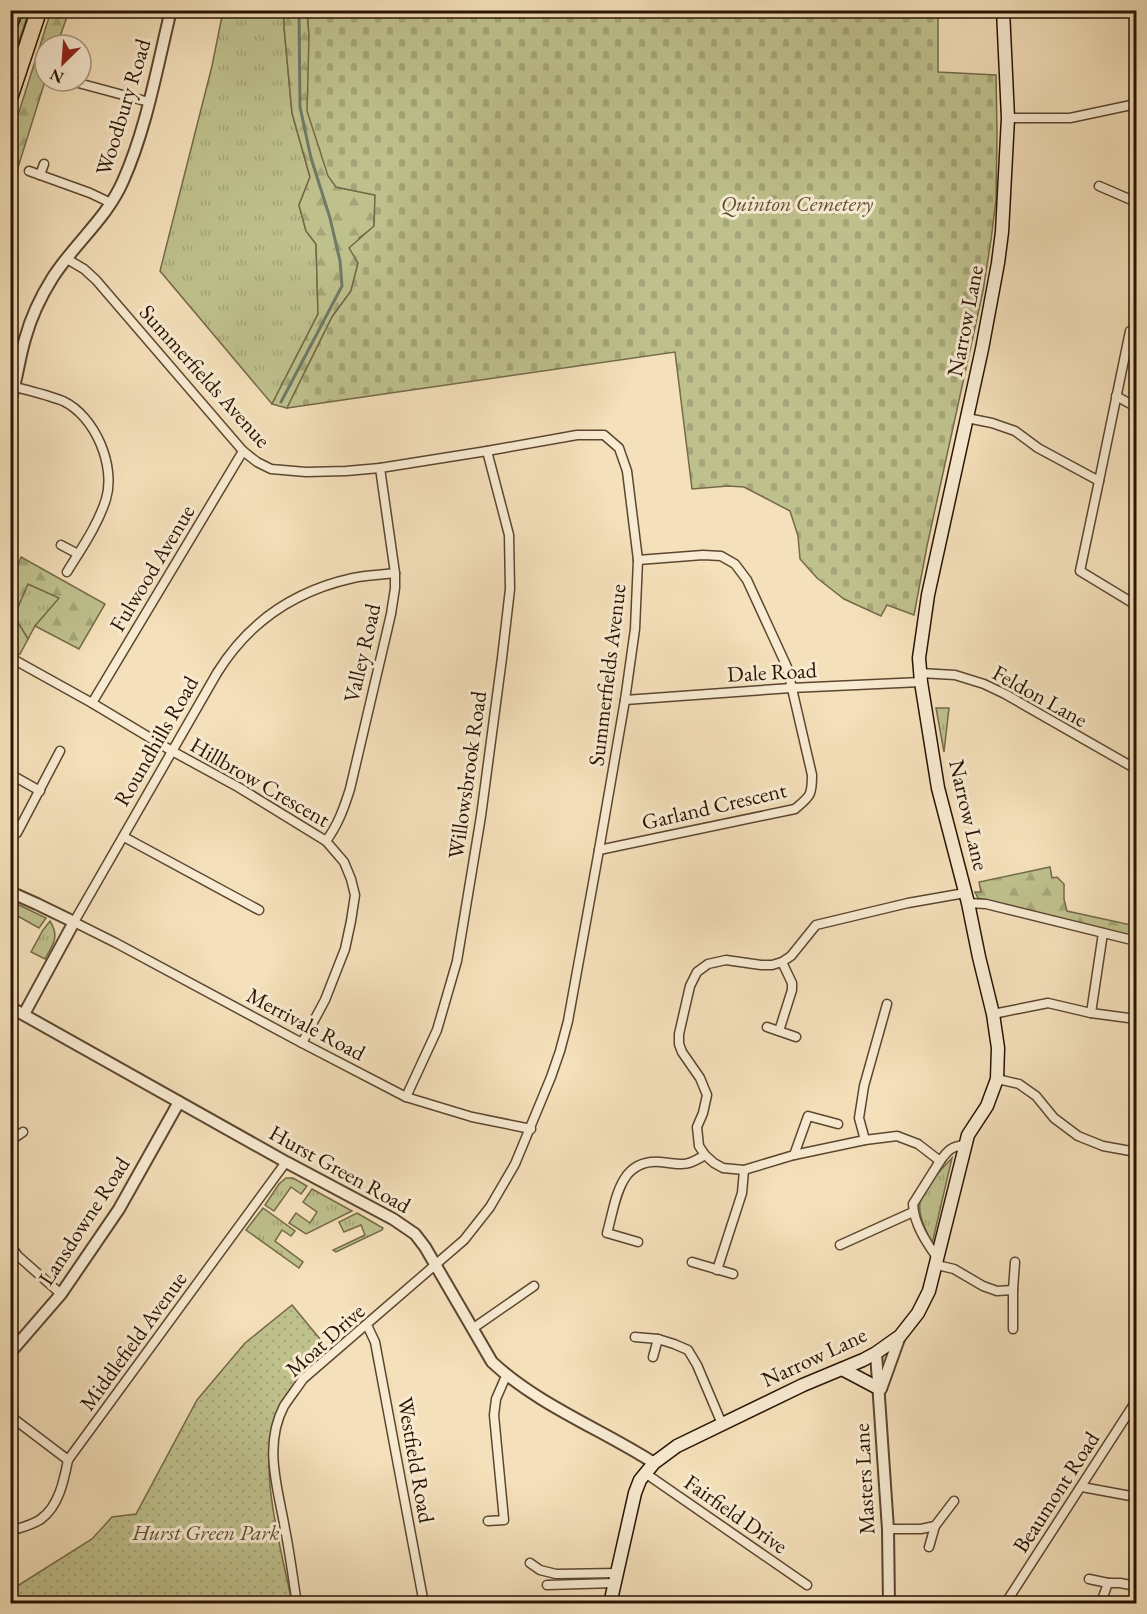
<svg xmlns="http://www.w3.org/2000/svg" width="1147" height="1614" font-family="'EB Garamond',serif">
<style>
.grass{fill:url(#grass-tufts);stroke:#746a48;stroke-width:1.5}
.forest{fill:url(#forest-firs);stroke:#746a48;stroke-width:1.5}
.cemetery{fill:url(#cemetery-stones);stroke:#746a48;stroke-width:1.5}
.park{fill:url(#park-dots);stroke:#746a48;stroke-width:1.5}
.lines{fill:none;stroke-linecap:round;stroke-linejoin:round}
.stream{stroke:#6f7a67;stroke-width:3}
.minor-casing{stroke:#5c4630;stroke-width:11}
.tertiary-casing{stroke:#5c4630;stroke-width:14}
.secondary-casing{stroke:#291302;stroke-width:15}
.motorway-casing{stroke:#291302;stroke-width:18}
.minor{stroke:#f8ebd2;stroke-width:8}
.tertiary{stroke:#f8ebd2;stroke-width:10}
.secondary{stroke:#f8ebd2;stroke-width:12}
.motorway{stroke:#f4e0ba;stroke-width:15}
.labels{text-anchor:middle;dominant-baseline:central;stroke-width:6;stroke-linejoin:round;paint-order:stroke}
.street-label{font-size:22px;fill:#291302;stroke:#f8ebd2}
.park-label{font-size:22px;font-style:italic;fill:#5e5033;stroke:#f8ebd2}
</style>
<defs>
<pattern id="grass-tufts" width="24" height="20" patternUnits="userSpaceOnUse" patternTransform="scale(1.5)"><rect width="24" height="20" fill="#bfc18d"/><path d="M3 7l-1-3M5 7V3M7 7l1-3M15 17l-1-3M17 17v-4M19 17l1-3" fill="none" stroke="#a4a578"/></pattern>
<pattern id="forest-firs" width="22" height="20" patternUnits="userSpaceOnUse" patternTransform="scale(1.5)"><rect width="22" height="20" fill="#bfc18d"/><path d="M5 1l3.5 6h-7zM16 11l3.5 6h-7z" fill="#a4a578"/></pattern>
<pattern id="cemetery-stones" width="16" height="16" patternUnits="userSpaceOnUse" patternTransform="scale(1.5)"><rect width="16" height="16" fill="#bfc18d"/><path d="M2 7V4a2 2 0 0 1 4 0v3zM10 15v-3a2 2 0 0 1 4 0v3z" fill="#a4a578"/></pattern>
<pattern id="park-dots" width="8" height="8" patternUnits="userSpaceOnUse" patternTransform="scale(1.5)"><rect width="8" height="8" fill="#bfc18d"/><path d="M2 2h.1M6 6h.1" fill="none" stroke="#a4a578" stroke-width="1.8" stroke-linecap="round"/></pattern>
</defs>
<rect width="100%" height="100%" fill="#f4e0ba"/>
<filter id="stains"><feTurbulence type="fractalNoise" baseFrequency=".00333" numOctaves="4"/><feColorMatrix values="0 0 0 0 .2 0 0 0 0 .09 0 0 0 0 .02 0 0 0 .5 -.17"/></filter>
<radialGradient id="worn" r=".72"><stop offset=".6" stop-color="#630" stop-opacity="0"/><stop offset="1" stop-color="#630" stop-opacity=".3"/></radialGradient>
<g class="grass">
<path d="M 23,11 L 29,11 L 10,68 L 11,48 Z"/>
<path d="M 223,11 L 284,11 L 284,27 L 292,113 L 310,177 L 299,205 L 306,231 L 316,244 L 318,314 L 272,404 L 160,271 L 212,66 Z"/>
<path d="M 28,584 L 60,598 L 35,626 L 28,639 L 14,616 Z"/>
<path d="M 936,708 L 949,708 L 944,752 Z"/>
<path d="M 17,904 L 46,918 L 39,928 L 12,913 Z"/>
<path d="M 50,921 C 60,937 53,944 45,959 L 31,952 L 43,930 Z"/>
<path d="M 952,1158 L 932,1244 C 927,1232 918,1217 920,1203 C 922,1188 942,1169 952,1158 Z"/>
<path d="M 286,1178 L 293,1178 L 307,1186 L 301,1194 L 291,1187 L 274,1211 L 265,1205 L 279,1184 Z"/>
<path d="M 312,1189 L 352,1211 L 306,1234 L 289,1223 L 296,1213 L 310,1223 L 317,1212 L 303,1202 Z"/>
<path d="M 263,1208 L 295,1231 L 291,1236 L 282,1230 L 275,1241 L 303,1262 L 299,1268 L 246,1230 Z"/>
<path d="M 357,1213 L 383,1228 L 382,1230 L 336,1252 L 333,1250 L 365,1235 L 361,1225 L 344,1232 L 339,1222 Z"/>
</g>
<g class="forest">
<path d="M 51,11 L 69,11 L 57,45 L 45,45 L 45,81 L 11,190 L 11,137 Z"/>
<path d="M 284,11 L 307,11 L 309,35 L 336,187 L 375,195 L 374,227 L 359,238 L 358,263 L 351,291 L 332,317 L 287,408 L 272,404 L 318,314 L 316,244 L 306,231 L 299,205 L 310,177 L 292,113 L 284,27 Z"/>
<path d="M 21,557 L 105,604 L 79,649 L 35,626 L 59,598 L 28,584 L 14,616 L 28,639 L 20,654 L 11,655 L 11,587 Z"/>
<path d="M 1050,867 L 1052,878 L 1057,877 L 1064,884 L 1064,899 L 1067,911 L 1136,926 L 1136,938 L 978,898 L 975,892 L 981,892 L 979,882 Z"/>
</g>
<path class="cemetery" d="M 307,11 L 938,11 L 938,72 L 996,75 L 997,132 L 996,200 L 991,240 L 983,291 L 927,546 L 914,615 L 887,605 L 881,616 L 844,599 L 817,578 L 800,559 L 798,536 L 790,511 L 744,487 L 728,486 L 692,489 L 675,352 L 287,408 L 332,317 L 351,291 L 358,263 L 349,248 L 374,226 L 375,195 L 336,187 L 328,176 L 307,111 L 309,35 Z"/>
<path class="park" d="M 292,1305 L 329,1350 C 316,1363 304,1377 293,1391 C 288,1397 282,1403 279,1409 C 254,1459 282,1551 292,1603 L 11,1604 L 11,1590 L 92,1539 L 112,1517 L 136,1514 L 197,1400 L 245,1343 Z"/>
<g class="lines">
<path class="stream" d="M 281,402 L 342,286 L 340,261 L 330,218 L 311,158 L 300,107 L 299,10"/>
<defs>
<g id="minor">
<path d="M 71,81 L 149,102"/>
<path d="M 1008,118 L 1070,118 L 1136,104"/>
<path d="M 29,171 L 90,193 L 111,203"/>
<path d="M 40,175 L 44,164"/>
<path d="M 1099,186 L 1136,202"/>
<path d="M 67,259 L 84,269 L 96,280 L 243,451 L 257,462 L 271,469 L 306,472 L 346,471 L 380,468 L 487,451 L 577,435 L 604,435 L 619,448 L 627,471 L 638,560 L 635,629 L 625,700 L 599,850 L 568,1021 L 560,1051 L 551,1077 L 515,1164 L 490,1207 L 464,1240 L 303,1379 C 297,1388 290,1397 284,1406 C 263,1446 278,1488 285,1529 C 290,1554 293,1579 297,1604"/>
<path d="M 15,387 C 31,391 48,395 63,401 C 95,416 116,466 106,499 C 98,525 81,549 67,572"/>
<path d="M 1116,396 L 1136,407"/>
<path d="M 967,418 L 992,423 L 1015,431 L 1038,448 L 1099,481 L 1080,571 L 1136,605"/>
<path d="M 1099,481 L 1130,331"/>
<path d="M 61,545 L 78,554"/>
<path d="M 395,573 C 381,575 367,575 353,578 C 294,591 249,621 217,673 L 74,922 L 116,943 L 302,1043 L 406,1097 L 472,1117 L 531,1129"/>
<path d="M 11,658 L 92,703 L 172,751 L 238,787 L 326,841 L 344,862 L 351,879 L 355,895 L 351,921 L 345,949 L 325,1000 L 302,1043"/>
<path d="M 920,673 L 955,675 L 984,684 L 1005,694 L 1136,769"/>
<path d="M 625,700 L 791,688 L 921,682"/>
<path d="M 92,703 L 243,451"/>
<path d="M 10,774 L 40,791"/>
<path d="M 17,833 L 60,751"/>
<path d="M 124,837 L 259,910"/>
<path d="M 326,841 C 338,825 344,808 350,789 L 391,614 L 395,588 L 395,573 L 380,468"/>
<path d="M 599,850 L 795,809 C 810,796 812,796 812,775 L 787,667 L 747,580 L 735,564 L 721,556 L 703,555 L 638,560"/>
<path d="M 968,903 L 986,904 L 1136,941"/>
<path d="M 1091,1013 L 1103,933"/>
<path d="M 993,1014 L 1048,1003 L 1091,1013 L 1136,1019"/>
<path d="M 767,1027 L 796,1037"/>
<path d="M 779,1031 L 792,990 L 792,983 L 782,962"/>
<path d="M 997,1079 L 1019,1084 L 1036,1096 L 1054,1118 L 1078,1136 L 1103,1146 L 1136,1152"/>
<path d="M 406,1097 L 437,1030 L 457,961 L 481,816 L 502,658 L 510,589 L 509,535 L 487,451"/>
<path d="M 865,1140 L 859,1118 L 864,1086 L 887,1004"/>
<path d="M 10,1141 L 23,1132"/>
<path d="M 965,1145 C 952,1146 948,1150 940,1161 L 918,1144 L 897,1136 L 865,1140 L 794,1155 L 744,1170 L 723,1168 L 714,1163 L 705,1155 L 699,1146 L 697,1127 L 703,1113 L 707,1095 L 700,1078 L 682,1052 L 679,1044 L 679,1034 L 690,986 L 697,972 L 708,964 L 726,960 L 761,965 L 772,965 L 782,962 L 791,956 L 816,925 L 908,903 L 965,893"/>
<path d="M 794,1155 L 808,1116 L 838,1124"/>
<path d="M 638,1242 L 607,1233 C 616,1202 618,1159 660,1162 C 682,1164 684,1168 705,1155"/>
<path d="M 10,1245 L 18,1256 L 61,1294"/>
<path d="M 840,1245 L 913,1212"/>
<path d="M 938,1259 C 927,1243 914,1225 913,1204 L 940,1161"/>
<path d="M 692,1262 L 733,1274"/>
<path d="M 937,1265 L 954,1269 L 983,1286 L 997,1291 L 1013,1290"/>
<path d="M 717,1270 L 742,1193 L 744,1170"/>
<path d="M 367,1325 L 375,1342 L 424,1604"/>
<path d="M 472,1329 L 534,1286"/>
<path d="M 1013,1329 L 1013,1290 L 1015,1262"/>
<path d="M 635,1337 L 658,1339 L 674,1344 L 688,1350 L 697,1365 L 722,1424"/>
<path d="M 653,1357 L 658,1339"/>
<path d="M 10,1416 L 68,1460"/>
<path d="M 645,1473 L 807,1585"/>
<path d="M 1082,1487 L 1136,1497"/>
<path d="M 488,1521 L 504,1520 L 494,1415 L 496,1399 L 506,1376"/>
<path d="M 888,1529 L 921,1529 L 935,1526 L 954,1501"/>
<path d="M 10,1531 C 20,1528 33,1525 41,1519 C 59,1506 64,1480 68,1460 L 286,1162"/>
<path d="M 929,1547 L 935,1526"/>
<path d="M 530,1563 L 540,1570 L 556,1574 L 618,1573"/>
<path d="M 1089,1579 L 1108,1583 L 1102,1600"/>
<path d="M 1108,1583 L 1120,1583 L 1136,1586"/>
<path d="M 547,1585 L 615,1583"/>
<path d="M 1005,1604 L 1136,1401"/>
</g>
<g id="tertiary">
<path d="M 10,401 C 17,380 19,359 25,339 C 31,317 41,296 53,277 C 75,243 107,218 123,181 C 147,127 157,67 171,10"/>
<path d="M 10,892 L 37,904 L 74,922 L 24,1014"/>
<path d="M 10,1007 L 286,1162 L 393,1219 L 415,1234 L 425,1247 L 492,1362 C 538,1405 601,1429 654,1463"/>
<path d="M 10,1353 L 61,1294 L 119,1209 L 179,1102"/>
<path d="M 876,1353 L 888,1529 L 889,1604"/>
<path d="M 881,1389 L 900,1336"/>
</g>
<g id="secondary">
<path d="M 842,1369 L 878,1388"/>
<path d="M 610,1604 L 635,1493 L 640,1480 L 654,1463 L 677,1446 L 803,1385 L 863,1360 L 876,1353 L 900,1336 L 918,1313 L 929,1291 L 968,1135 L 987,1106 L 997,1079 L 998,1048 L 993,1014 L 979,957 L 968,903 L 938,788 L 921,682 L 919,658 L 928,595 L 982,349 L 998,263 L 1002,232 L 1008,118 L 1003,10"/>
</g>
<g id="motorway">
<path d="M 10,23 L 15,10"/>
<path d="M 10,97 L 39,10"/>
</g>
</defs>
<use href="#minor" class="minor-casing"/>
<use href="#tertiary" class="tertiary-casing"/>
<use href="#secondary" class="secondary-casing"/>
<use href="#motorway" class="motorway-casing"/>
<use href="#minor" class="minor"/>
<use href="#tertiary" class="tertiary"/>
<use href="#secondary" class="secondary"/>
<use href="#motorway" class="motorway"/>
</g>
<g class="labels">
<g class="street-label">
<text transform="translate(123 107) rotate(-73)">Woodbury Road</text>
<text transform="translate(965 321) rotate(-79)">Narrow Lane</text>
<text transform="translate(205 376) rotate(48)">Summerfields Avenue</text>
<text transform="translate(152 568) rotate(-59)">Fulwood Avenue</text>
<text transform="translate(362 653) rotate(-77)">Valley Road</text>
<text transform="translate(772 672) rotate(-3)">Dale Road</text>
<text transform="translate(607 675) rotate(-83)">Summerfields Avenue</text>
<text transform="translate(1040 696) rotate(29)">Feldon Lane</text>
<text transform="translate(156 741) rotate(-60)">Roundhills Road</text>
<text transform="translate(467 775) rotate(-82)">Willowsbrook Road</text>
<text transform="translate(260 782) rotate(30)">Hillbrow Crescent</text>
<text transform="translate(714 806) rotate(-13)">Garland Crescent</text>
<text transform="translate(969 815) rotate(77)">Narrow Lane</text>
<text transform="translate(306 1024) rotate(28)">Merrivale Road</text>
<text transform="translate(340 1169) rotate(29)">Hurst Green Road</text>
<text transform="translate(84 1221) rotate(-57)">Lansdowne Road</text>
<text transform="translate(325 1340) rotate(-42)">Moat Drive</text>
<text transform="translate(133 1341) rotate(-54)">Middlefield Avenue</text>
<text transform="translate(814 1357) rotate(-25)">Narrow Lane</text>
<text transform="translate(416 1460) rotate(80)">Westfield Road</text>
<text transform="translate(864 1479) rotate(-93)">Masters Lane</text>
<text transform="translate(1056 1492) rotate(-57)">Beaumont Road</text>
<text transform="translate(736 1514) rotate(35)">Fairfield Drive</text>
</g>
<g class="park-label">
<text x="797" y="203">Quinton Cemetery</text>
<text x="206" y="1532">Hurst Green Park</text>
</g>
</g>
<rect width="1147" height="1614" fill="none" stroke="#f4e0ba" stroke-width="36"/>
<rect x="12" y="12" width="1123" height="1590" fill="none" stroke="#291302" stroke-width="3"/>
<rect x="18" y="18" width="1111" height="1578" fill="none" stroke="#291302" stroke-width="1.5"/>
<g transform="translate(63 63) rotate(205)"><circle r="28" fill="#f8ebd2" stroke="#a5957f" stroke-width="1.5"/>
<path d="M0-4.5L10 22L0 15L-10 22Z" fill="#8f2418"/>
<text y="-9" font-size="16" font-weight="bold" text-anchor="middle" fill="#291302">N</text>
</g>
<rect width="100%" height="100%" filter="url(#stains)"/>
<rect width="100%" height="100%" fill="url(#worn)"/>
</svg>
